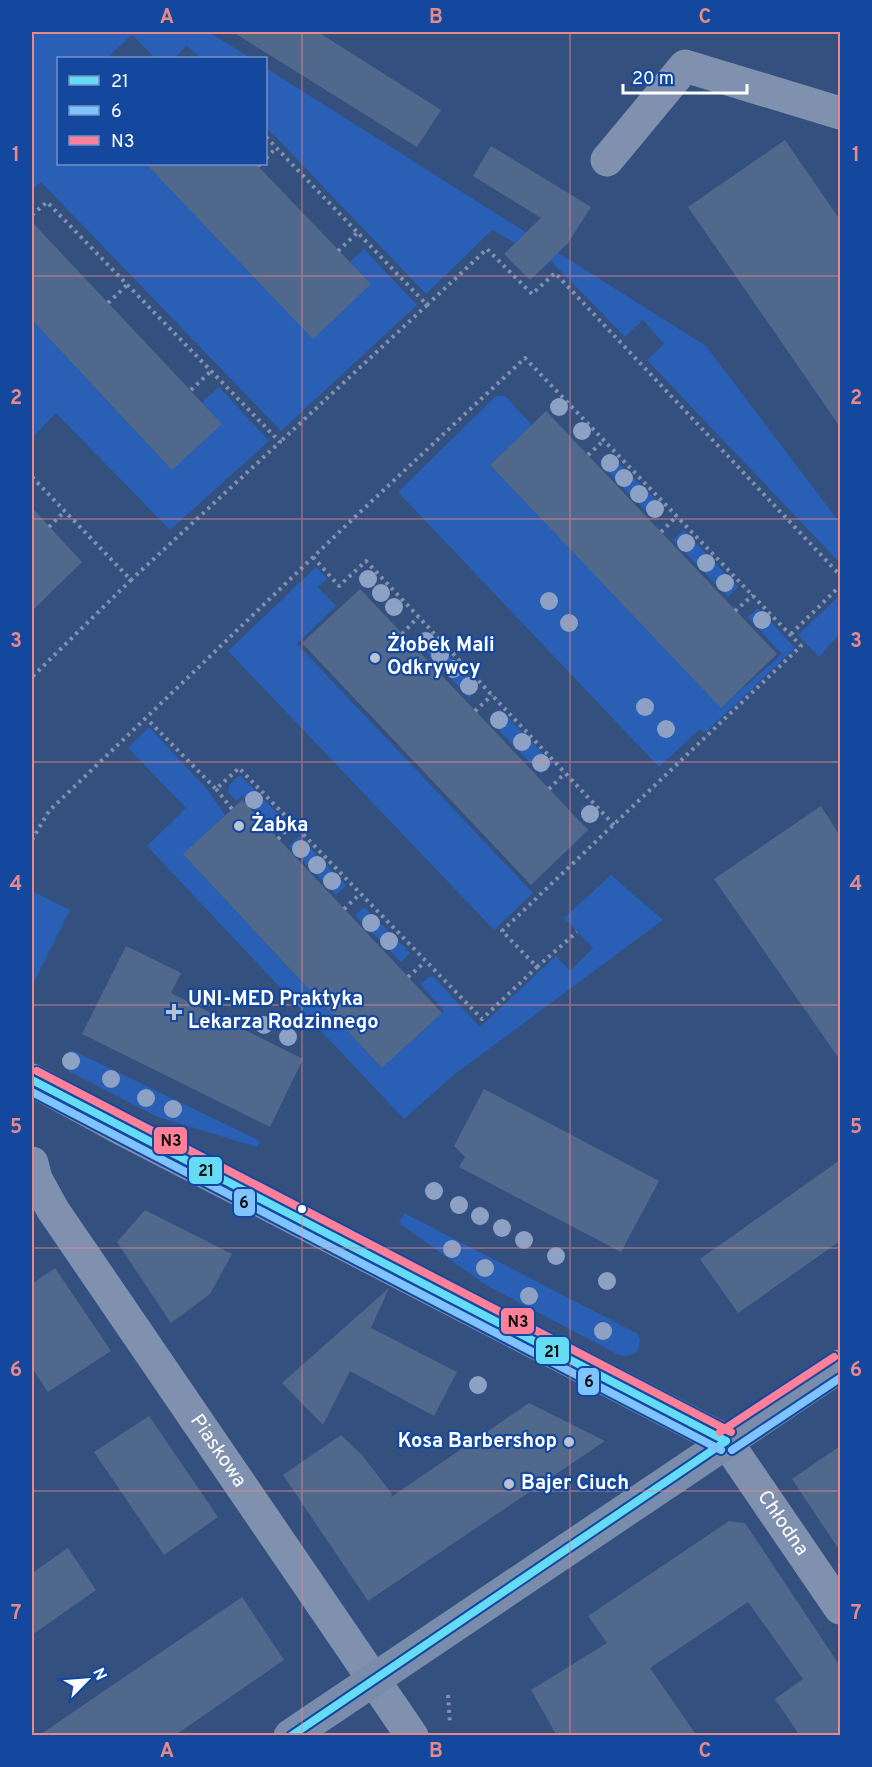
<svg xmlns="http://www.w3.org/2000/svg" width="872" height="1767" font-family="Overpass,sans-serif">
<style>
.green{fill:#295fb4}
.building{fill:#51688d}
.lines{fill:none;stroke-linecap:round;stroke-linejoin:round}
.path{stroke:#7f91af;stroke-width:4;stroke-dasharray:3 4.5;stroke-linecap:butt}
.minor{stroke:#7f91af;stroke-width:33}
.tertiary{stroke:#7f91af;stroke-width:33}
.secondary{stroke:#7a8cac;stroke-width:33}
.bus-1-casing{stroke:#14489e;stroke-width:12}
.bus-2-casing{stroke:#14489e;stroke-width:12}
.bus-3-casing{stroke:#14489e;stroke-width:12}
.bus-1{stroke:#66dbf5;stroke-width:8}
.bus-2{stroke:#80c4ff;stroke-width:8}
.bus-3{stroke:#ff8098;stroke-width:8}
.tree{fill:#8ca1c4}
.grid{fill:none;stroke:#e88989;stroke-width:1.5;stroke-opacity:0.55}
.poi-dot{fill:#b8c2d2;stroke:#14489e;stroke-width:2}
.bus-dot{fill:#fff;stroke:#14489e;stroke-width:2}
.labels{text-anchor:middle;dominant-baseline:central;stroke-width:4.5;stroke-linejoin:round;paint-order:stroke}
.poi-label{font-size:20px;font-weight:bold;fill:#fff;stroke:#14489e;text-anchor:start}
.street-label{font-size:20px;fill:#fff;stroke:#14489e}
.line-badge{stroke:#14489e;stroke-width:2}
.pale-badge-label{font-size:16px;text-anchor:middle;font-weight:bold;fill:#111}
.neatline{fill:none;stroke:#e88989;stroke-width:2}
.grid-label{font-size:20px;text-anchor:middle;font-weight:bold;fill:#e88989}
</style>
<rect width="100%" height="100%" fill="#34507e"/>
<g class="green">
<path d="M 32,32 L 208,32 L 251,58 L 200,58 L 187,46 L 174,58 L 155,58 L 132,35 L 107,58 L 58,58 L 58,164 L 146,164 L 313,338 L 350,262 L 364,249 L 417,305 L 281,431 L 41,182 L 32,190 Z"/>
<path d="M 266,68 L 706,346 L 840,523 L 840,563 L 647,360 L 664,344 L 643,320 L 625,337 L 551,261 L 541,270 L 514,242 L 492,230 L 426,294 L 266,127 Z"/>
<path d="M 32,320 L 172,470 L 221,424 L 202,402 L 219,387 L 269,441 L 170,530 L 56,413 L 32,438 Z"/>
<path d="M 496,396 L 505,396 L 532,425 L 490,465 L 721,707 L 782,654 L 748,617 L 758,608 L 795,648 L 705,733 L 700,729 L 659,767 L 398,492 Z"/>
<path d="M 610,454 L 665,509 L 654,519 L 600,464 Z"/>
<path d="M 684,530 L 738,587 L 728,597 L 673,540 Z"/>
<path d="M 316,567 L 327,579 L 318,587 L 336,606 L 297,644 L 533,893 L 494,930 L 228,651 Z"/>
<path d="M 840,595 L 840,633 L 819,657 L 798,635 Z"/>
<path d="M 425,631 L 479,688 L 469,698 L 415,640 Z"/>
<path d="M 500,709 L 553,764 L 541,774 L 489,720 Z"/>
<path d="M 149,727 L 206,788 L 225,815 L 184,855 L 382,1068 L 444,1011 L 421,985 L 428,977 L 433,976 L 480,1027 L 556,956 L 570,971 L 593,948 L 564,918 L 611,875 L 663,920 L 455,1074 L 404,1119 L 147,846 L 186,808 L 128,748 Z"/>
<path d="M 240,775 L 278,814 L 276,819 L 270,825 L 242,796 L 236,801 L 228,792 L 229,785 Z"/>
<path d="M 299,836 L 346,885 L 336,895 L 289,846 Z"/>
<path d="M 32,891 L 70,910 L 32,986 Z"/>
<path d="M 364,907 L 410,953 L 401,962 L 355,915 Z"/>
<path d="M 70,1049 L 260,1141 L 257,1147 L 158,1117 L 70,1072 L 63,1064 Z"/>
<path d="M 404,1213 L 638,1334 L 640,1340 L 638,1351 L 626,1356 L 619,1355 L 486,1285 L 399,1223 Z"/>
</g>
<g class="building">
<path d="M 233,32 L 318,32 L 441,110 L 417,147 Z"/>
<path d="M 785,140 L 840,220 L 840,427 L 688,207 Z"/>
<path d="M 491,146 L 591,207 L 568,243 L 530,280 L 504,254 L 541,218 L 473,176 Z"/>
<path d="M 146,164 L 256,164 L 371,284 L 313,339 Z"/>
<path d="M 32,222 L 222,424 L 172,470 L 32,320 Z"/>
<path d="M 546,411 L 777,654 L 721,708 L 490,465 Z"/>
<path d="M 32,508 L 82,562 L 32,611 Z"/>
<path d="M 360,589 L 588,830 L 531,885 L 302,643 Z"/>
<path d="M 242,800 L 442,1013 L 382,1068 L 183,854 Z"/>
<path d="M 821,806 L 840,836 L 840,1060 L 714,879 Z"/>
<path d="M 126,946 L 181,973 L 171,993 L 303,1059 L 270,1127 L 82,1034 Z"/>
<path d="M 484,1089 L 659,1181 L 621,1252 L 459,1167 L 465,1157 L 454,1146 Z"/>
<path d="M 840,1160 L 840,1241 L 738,1313 L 700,1259 Z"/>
<path d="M 145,1210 L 232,1254 L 210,1294 L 171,1323 L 117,1242 Z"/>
<path d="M 55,1268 L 111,1351 L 48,1392 L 32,1368 L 32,1284 Z"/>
<path d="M 389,1288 L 371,1328 L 457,1372 L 434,1416 L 350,1371 L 323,1425 L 282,1383 Z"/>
<path d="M 529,1403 L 605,1441 L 368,1601 L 283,1475 L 341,1435 L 362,1455 L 392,1494 L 391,1497 Z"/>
<path d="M 149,1416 L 218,1517 L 164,1555 L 94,1452 Z"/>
<path d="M 840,1446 L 840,1551 L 792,1479 Z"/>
<path d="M 729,1521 L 745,1523 L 840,1666 L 840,1736 L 800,1736 L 775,1699 L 803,1679 L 748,1602 L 650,1668 L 697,1736 L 557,1736 L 531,1690 L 607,1643 L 588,1616 Z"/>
<path d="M 68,1548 L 96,1590 L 32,1635 L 32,1573 Z"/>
<path d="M 242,1597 L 284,1660 L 174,1736 L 38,1736 Z"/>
</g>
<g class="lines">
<g class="path">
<path d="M 266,137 L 427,305 L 280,442"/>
<path d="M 266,158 L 276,148"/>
<path d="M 258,166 L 260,164"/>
<path d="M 32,215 L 47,202 L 280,442 L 131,580"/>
<path d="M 338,251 L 357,233"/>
<path d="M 108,303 L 127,285"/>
<path d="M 427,305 L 487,249 L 532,294 L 555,273 L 840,575"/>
<path d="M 191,390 L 211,371"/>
<path d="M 588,455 L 604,440"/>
<path d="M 32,477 L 131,580 L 32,677"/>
<path d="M 49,527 L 65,511"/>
<path d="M 661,532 L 677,516"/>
<path d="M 313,557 L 339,586 L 366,561 L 614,825"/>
<path d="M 735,611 L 753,595"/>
<path d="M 402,634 L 418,617"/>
<path d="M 791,634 L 840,586"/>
<path d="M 475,711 L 492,695"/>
<path d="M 216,789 L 232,809"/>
<path d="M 549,789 L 565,773"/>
<path d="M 278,839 L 293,824"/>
<path d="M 32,840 L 49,811 L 358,514 L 525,358 L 801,646 L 502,931 L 537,967 L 482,1019 L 239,768 L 216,789 L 147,719"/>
<path d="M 344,909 L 360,894"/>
<path d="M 537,967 L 577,932"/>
<path d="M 408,977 L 425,962"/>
<path d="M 448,1695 L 450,1724"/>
</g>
<g class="minor">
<path d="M 607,160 L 685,66 L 840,113"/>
<path id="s1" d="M 32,1163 L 36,1179 L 53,1210 L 412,1736"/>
<path id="s2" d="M 726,1441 L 840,1608"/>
</g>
<path class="tertiary" d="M 32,1080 L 120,1128 L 726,1441"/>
<path class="secondary" d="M 290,1736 L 840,1366"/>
<defs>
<g id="bus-1">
<path d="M 32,1080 L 726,1441"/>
<path d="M 291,1736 L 726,1441"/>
</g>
<g id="bus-2">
<path d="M 32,1092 L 721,1450"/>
<path d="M 732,1450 L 840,1378"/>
</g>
<g id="bus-3">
<path d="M 37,1071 L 731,1432"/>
<path d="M 720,1432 L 834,1357"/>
</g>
</defs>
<use href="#bus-1" class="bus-1-casing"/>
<use href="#bus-2" class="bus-2-casing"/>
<use href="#bus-3" class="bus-3-casing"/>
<use href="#bus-1" class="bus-1"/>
<use href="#bus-2" class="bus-2"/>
<use href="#bus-3" class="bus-3"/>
</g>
<g class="tree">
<circle cx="559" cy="407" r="9"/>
<circle cx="582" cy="431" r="9"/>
<circle cx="610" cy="463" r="9"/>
<circle cx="624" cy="478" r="9"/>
<circle cx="639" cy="494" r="9"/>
<circle cx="655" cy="509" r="9"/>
<circle cx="686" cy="543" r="9"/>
<circle cx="706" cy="563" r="9"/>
<circle cx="368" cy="579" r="9"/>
<circle cx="725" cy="583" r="9"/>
<circle cx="381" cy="593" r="9"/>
<circle cx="549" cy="601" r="9"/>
<circle cx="394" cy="607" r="9"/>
<circle cx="762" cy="620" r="9"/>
<circle cx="569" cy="623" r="9"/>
<circle cx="426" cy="641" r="9"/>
<circle cx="440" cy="655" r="9"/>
<circle cx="453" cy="669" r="9"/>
<circle cx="469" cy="686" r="9"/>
<circle cx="645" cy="707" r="9"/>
<circle cx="499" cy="720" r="9"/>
<circle cx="666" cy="729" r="9"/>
<circle cx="522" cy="742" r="9"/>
<circle cx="541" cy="763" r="9"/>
<circle cx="254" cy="800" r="9"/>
<circle cx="590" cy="814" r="9"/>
<circle cx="301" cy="849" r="9"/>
<circle cx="317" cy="865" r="9"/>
<circle cx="332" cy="881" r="9"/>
<circle cx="371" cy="923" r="9"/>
<circle cx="389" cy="941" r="9"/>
<circle cx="264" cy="1025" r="9"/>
<circle cx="288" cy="1037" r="9"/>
<circle cx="71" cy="1061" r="9"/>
<circle cx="111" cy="1079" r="9"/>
<circle cx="146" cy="1098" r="9"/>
<circle cx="173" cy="1109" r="9"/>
<circle cx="434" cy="1191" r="9"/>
<circle cx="459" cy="1205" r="9"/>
<circle cx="480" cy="1216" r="9"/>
<circle cx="502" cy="1228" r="9"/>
<circle cx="524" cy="1240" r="9"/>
<circle cx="452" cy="1249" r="9"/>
<circle cx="556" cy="1256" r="9"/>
<circle cx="485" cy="1268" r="9"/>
<circle cx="607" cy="1281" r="9"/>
<circle cx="529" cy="1296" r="9"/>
<circle cx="603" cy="1331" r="9"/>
<circle cx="478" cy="1385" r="9"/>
</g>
<path class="grid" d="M 302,32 L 302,1736M 570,32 L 570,1736M 32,276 L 840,276M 32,519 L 840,519M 32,762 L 840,762M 32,1005 L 840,1005M 32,1248 L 840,1248M 32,1491 L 840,1491"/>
<g class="poi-dot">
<circle cx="375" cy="658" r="6"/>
<circle cx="239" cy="826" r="6"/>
<path d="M171 1003h6v6h6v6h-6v6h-6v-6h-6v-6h6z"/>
<circle cx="569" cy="1442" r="6"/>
<circle cx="509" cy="1484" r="6"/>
</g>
<circle class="bus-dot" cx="302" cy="1209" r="5"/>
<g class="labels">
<g class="poi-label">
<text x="387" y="646">Żłobek Mali<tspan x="387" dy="23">Odkrywcy</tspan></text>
<text x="251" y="826">Żabka</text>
<text x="188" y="1000">UNI-MED Praktyka<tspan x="188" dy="23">Lekarza Rodzinnego</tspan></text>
<text x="557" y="1442" text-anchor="end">Kosa Barbershop</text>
<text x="521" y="1484">Bajer Ciuch</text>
</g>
<g class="street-label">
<text stroke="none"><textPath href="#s1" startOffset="344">Piaskowa</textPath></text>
<text stroke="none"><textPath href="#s2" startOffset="100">Chłodna</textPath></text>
</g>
</g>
<g class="line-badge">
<rect x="153" y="1126" width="35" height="29" rx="6" fill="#ff8098"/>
<rect x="188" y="1156" width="35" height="29" rx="6" fill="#66dbf5"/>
<rect x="233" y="1188" width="23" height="29" rx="6" fill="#80c4ff"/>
<rect x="500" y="1307" width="35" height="28" rx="6" fill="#ff8098"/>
<rect x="535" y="1336" width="35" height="29" rx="6" fill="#66dbf5"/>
<rect x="577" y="1367" width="23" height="29" rx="6" fill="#80c4ff"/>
</g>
<g class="pale-badge-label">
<text x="171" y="1146">N3</text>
<text x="206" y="1176">21</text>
<text x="244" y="1208">6</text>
<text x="518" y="1327">N3</text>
<text x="552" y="1357">21</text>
<text x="589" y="1387">6</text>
</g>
<rect width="872" height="1767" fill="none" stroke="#14489e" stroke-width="66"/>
<rect x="57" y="57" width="210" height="108" fill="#14489e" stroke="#7291c5" stroke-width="1.5"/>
<rect x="69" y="76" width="30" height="9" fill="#66dbf5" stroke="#7291c5" stroke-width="1.5"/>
<text x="111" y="87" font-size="18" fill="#ffffff">21</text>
<rect x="69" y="106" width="30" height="9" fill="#80c4ff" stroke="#7291c5" stroke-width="1.5"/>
<text x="111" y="117" font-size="18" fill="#ffffff">6</text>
<rect x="69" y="136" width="30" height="9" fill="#ff8098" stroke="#7291c5" stroke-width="1.5"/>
<text x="111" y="147" font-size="18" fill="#ffffff">N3</text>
<g transform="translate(87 1680) rotate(65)" stroke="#14489e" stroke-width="4.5" paint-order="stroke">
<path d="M0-4.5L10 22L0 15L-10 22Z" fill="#ffffff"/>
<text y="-9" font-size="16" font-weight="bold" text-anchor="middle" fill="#ffffff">N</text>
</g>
<path d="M623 84v9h124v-9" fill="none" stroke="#ffffff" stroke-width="3"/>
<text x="632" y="84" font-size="18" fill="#ffffff" stroke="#14489e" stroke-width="4.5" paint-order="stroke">20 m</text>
<rect x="33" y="33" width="806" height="1701" class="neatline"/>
<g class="grid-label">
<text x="167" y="23">A</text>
<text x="436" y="23">B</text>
<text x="705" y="23">C</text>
<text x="16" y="161">1</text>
<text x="856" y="161">1</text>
<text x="16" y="404">2</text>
<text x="856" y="404">2</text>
<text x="16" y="647">3</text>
<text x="856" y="647">3</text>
<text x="16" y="890">4</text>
<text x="856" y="890">4</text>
<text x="16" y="1133">5</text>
<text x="856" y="1133">5</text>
<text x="16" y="1376">6</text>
<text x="856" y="1376">6</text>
<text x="16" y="1619">7</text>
<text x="856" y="1619">7</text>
<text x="167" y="1757">A</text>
<text x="436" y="1757">B</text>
<text x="705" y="1757">C</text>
</g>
</svg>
